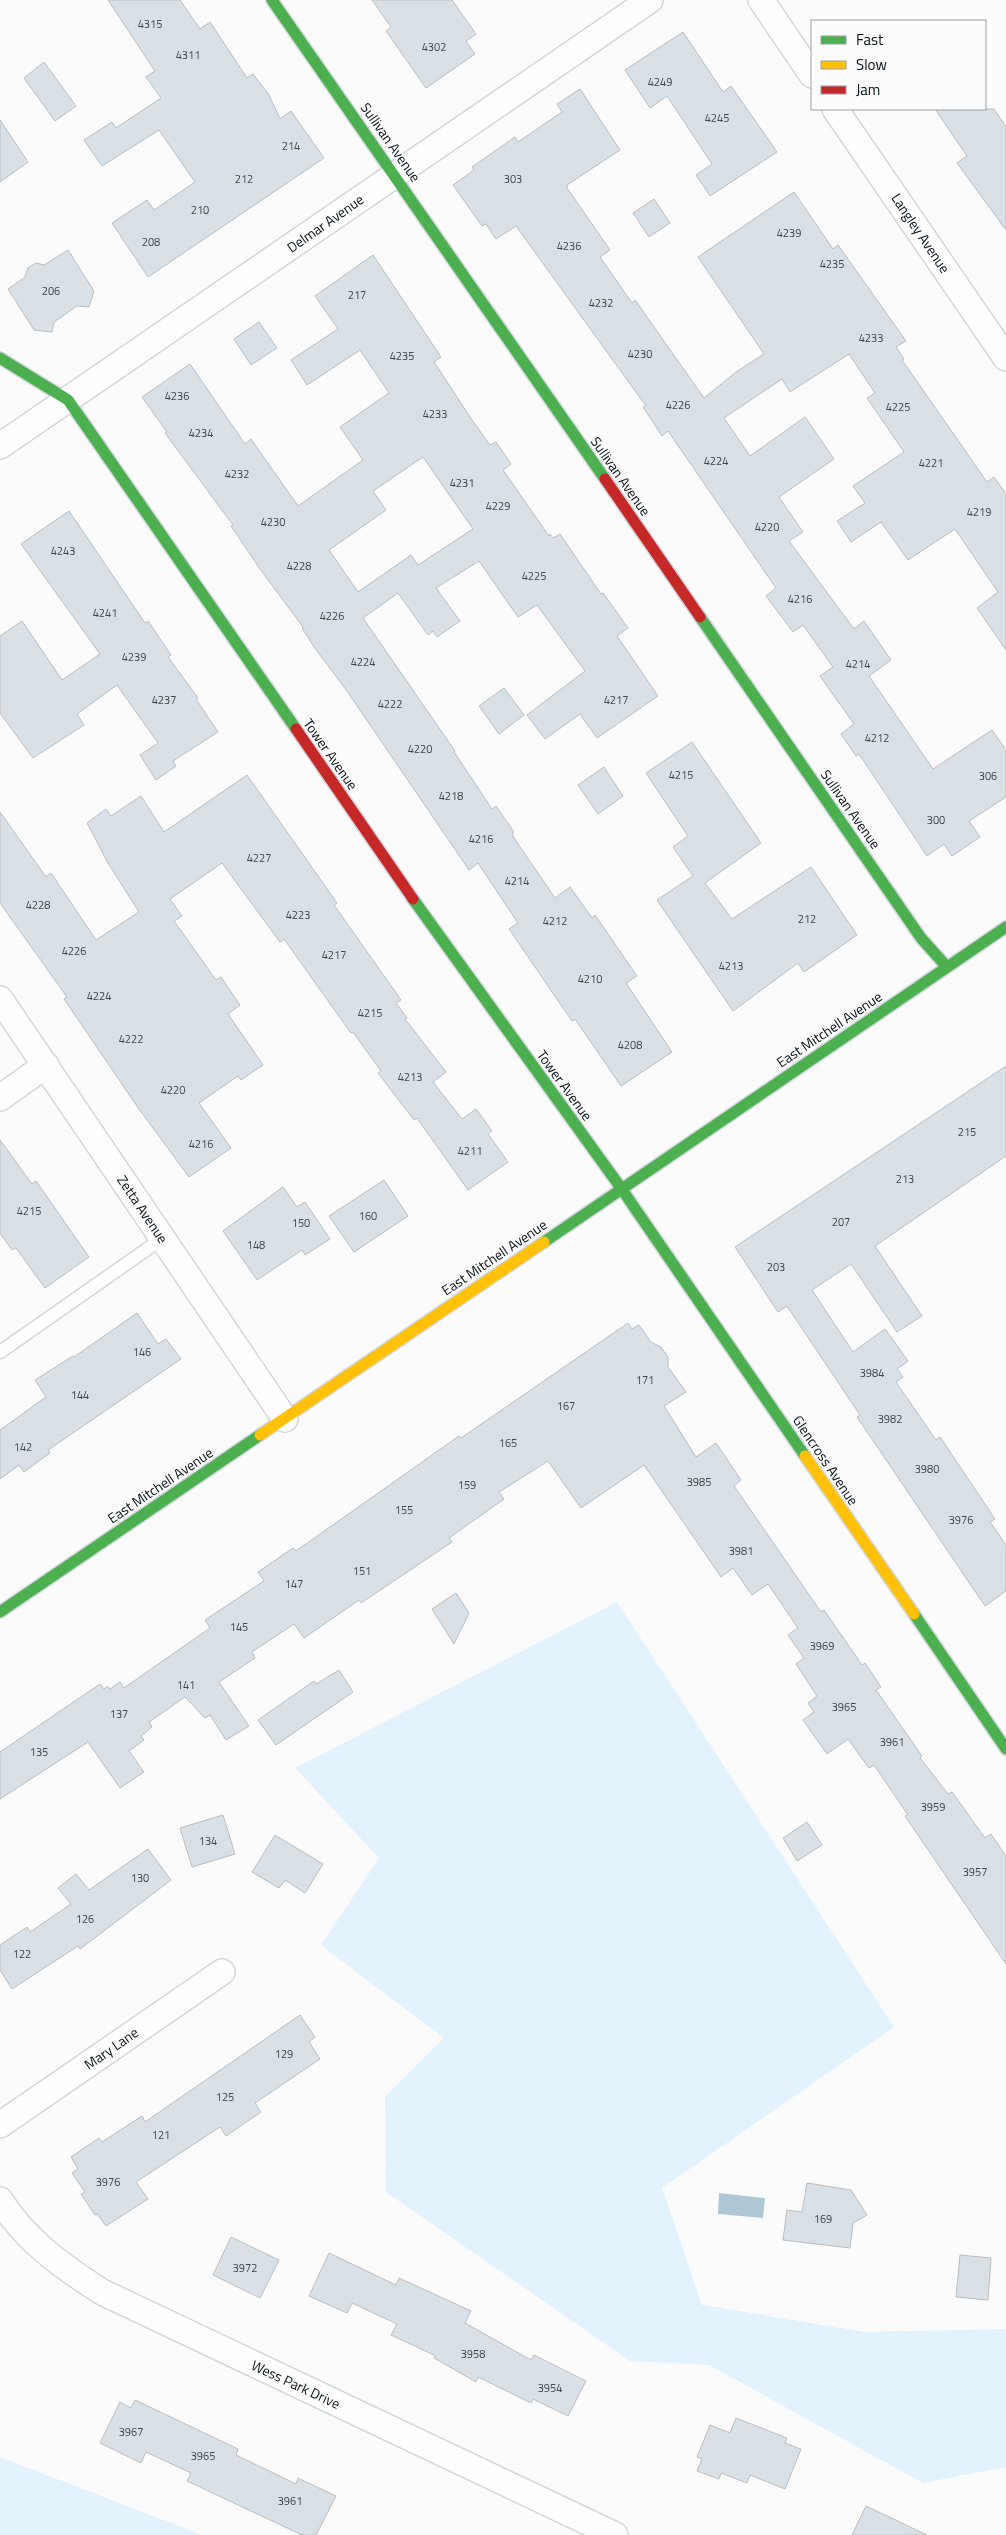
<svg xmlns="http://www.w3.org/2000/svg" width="1006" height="2535" font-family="'Titillium Web',sans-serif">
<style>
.green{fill:#e1f2fc}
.water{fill:#adc7d7}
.building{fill:#dae1e6;stroke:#b8bdc0;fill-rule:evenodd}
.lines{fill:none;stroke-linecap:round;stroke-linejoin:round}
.lane-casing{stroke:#d2d7db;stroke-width:15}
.street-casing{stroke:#d2d7db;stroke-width:28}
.fast-casing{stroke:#d2d7db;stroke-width:14}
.slow-casing{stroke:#d2d7db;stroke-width:14}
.jam-casing{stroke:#d2d7db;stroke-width:14}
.lane{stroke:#fefefe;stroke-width:12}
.street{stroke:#fefefe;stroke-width:25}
.fast{stroke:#4caf50;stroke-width:11}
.slow{stroke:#ffc107;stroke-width:11}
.jam{stroke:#c62828;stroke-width:11}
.labels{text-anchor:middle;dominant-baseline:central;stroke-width:4;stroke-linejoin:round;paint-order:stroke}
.number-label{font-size:11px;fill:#3b444a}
.street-label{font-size:14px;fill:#061016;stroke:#fbfbfb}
</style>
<rect width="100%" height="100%" fill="#fbfbfb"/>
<g class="green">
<path d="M 617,1602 L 894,2027 L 662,2188 L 702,2305 L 864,2332 L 1006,2329 L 1006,2467 L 923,2483 L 709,2365 L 630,2361 L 386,2192 L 385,2097 L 444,2038 L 321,1945 L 379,1858 L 295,1768 Z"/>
<path d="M 0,2457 L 202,2535 L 0,2535 Z"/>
</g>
<path class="water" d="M 719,2193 L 765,2198 L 763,2218 L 718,2214 Z"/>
<g class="building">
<path d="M 108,0 L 180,0 L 200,29 L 210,22 L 247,78 L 253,74 L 269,95 L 280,119 L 291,111 L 324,158 L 148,277 L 112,223 L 147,200 L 154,210 L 195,182 L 159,130 L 102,166 L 84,140 L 112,122 L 116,128 L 161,98 L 146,77 L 155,71 Z"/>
<path d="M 372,0 L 452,0 L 476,34 L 466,41 L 475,54 L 426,88 L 386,31 L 391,27 Z"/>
<path d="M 683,32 L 723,92 L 731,86 L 777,152 L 710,196 L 696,175 L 712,164 L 667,96 L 650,108 L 625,70 Z"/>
<path d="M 44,62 L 76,106 L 55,121 L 24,78 Z"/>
<path d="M 580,89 L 620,150 L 567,185 L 567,188 L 610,250 L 600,257 L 632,303 L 635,300 L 704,398 L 736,372 L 764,354 L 698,257 L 794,192 L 833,249 L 838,245 L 906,341 L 896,347 L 904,359 L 902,360 L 987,482 L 994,477 L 1006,494 L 1006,650 L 977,608 L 998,592 L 955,529 L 908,560 L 881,522 L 851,542 L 837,521 L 865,503 L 853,486 L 904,452 L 867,398 L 875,393 L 849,354 L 790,392 L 782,379 L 724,418 L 750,456 L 805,417 L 834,459 L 779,497 L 803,532 L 789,541 L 854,629 L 864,621 L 891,660 L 869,676 L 933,769 L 992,730 L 1006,750 L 1006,797 L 969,821 L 980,837 L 952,856 L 944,844 L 927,856 L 859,754 L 856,756 L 841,734 L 854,724 L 820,676 L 833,667 L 803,625 L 793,632 L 766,596 L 776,588 L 668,431 L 662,436 L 643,407 L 646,406 L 516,226 L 496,239 L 486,224 L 482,226 L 453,185 L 474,170 L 472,167 L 515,137 L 518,142 L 562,112 L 557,104 Z"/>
<path d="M 935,109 L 994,109 L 1006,127 L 1006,230 L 957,163 L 967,156 Z"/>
<path d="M 0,120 L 28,162 L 0,182 Z"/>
<path d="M 654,199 L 670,223 L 649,237 L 633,213 Z"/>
<path d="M 68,250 L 94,291 L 89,307 L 77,306 L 54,322 L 52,332 L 34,330 L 8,289 L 25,277 L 28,268 L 36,263 L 44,265 Z"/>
<path d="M 373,255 L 441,357 L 434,362 L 472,420 L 490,445 L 496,442 L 511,464 L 503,470 L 549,536 L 550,534 L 553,538 L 560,534 L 601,594 L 603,593 L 628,628 L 617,636 L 658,696 L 597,738 L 580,714 L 545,739 L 527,715 L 585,671 L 537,605 L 518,617 L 479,561 L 436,588 L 460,621 L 437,637 L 433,631 L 428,635 L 398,593 L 363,618 L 455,751 L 454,752 L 492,809 L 496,806 L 514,832 L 512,833 L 514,838 L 555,898 L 570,887 L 592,918 L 595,915 L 637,976 L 626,983 L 672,1052 L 621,1086 L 575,1019 L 572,1021 L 509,929 L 518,923 L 478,863 L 469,870 L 347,691 L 314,647 L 302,628 L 303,627 L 260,569 L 231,526 L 233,525 L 165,433 L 167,432 L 142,397 L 190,364 L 245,444 L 251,439 L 298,506 L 363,460 L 340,427 L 389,393 L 360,350 L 307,385 L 291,360 L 338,329 L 315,296 ZM 423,457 L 473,529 L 418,565 L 411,555 L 358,592 L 329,550 L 386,510 L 373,491 Z"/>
<path d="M 259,322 L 277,348 L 251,365 L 234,339 Z"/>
<path d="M 69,511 L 145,623 L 148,621 L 171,655 L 168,657 L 198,698 L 196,699 L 218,732 L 173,761 L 176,766 L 156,780 L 140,755 L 158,743 L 117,685 L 77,714 L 84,725 L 33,758 L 0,713 L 0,636 L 22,621 L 62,680 L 100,654 L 21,544 Z"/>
<path d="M 504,688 L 524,715 L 499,734 L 479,706 Z"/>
<path d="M 692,742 L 761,843 L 705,883 L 732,919 L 811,867 L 857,935 L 804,972 L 798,963 L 733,1011 L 657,900 L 693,876 L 673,847 L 688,836 L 646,773 Z"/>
<path d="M 604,767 L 623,796 L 598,814 L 578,785 Z"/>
<path d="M 247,775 L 337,903 L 334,905 L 401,1000 L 396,1003 L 407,1018 L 405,1019 L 446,1072 L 433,1082 L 462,1119 L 476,1109 L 492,1131 L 488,1134 L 508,1162 L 468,1190 L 417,1118 L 414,1120 L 378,1073 L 381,1071 L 353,1032 L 351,1033 L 284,939 L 280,942 L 222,863 L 170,899 L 182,916 L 174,921 L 216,980 L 221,977 L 240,1005 L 228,1014 L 263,1065 L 241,1080 L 238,1076 L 199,1103 L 231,1148 L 189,1177 L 139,1109 L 64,999 L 67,997 L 0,903 L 0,812 L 46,877 L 51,873 L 96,940 L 139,912 L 108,863 L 87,823 L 106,809 L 111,816 L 141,796 L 164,832 Z"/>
<path d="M 1006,1066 L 1006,1156 L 875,1246 L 922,1316 L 897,1332 L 851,1264 L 812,1290 L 853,1352 L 885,1329 L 908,1361 L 897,1369 L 903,1377 L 896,1382 L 936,1440 L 940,1437 L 995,1519 L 990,1522 L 1006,1545 L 1006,1591 L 985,1606 L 857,1417 L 860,1415 L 787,1306 L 778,1312 L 735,1247 Z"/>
<path d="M 0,1140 L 32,1184 L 36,1181 L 89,1257 L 45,1288 L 16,1248 L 12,1250 L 0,1233 Z"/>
<path d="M 384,1180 L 408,1216 L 354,1252 L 329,1216 Z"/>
<path d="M 283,1187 L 297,1207 L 305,1202 L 330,1239 L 305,1255 L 302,1250 L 257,1280 L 223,1231 Z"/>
<path d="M 137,1313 L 158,1344 L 166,1339 L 181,1359 L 48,1450 L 50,1453 L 24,1472 L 19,1465 L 0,1479 L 0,1430 L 46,1397 L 35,1380 L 73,1356 L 74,1357 Z"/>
<path d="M 628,1323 L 632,1329 L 639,1325 L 651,1342 L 661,1347 L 668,1357 L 668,1367 L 686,1392 L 664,1406 L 696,1457 L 716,1443 L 741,1480 L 734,1486 L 821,1612 L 824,1610 L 862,1665 L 865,1663 L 881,1687 L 876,1690 L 922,1756 L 920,1758 L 948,1794 L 952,1792 L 985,1838 L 991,1834 L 1006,1856 L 1006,1964 L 905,1816 L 908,1815 L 874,1765 L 869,1768 L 848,1739 L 827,1754 L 803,1720 L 814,1712 L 808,1703 L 817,1696 L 796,1664 L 804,1658 L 788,1635 L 798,1628 L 768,1584 L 752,1595 L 733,1568 L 721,1577 L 644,1465 L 581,1508 L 548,1461 L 499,1492 L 504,1499 L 449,1538 L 452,1542 L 361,1603 L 359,1600 L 304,1638 L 294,1624 L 252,1652 L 255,1658 L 219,1682 L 249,1726 L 226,1740 L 210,1715 L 205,1718 L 185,1697 L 149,1722 L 152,1727 L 141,1736 L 144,1740 L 129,1751 L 144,1772 L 120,1788 L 88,1742 L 0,1799 L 0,1752 L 100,1684 L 104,1689 L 107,1686 L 110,1689 L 120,1682 L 124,1688 L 210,1628 L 205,1620 L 264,1581 L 258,1572 L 293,1548 L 296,1551 L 459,1436 L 461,1438 Z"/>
<path d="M 456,1593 L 469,1613 L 454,1644 L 432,1609 Z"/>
<path d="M 339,1670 L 353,1692 L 276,1745 L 258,1720 L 314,1681 L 316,1684 Z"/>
<path d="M 223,1815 L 235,1854 L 192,1867 L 180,1828 Z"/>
<path d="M 807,1822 L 822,1845 L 797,1861 L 783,1838 Z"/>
<path d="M 275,1835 L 323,1864 L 305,1893 L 285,1880 L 279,1888 L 252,1872 Z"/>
<path d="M 148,1849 L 171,1880 L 80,1949 L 78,1946 L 12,1989 L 0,1970 L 0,1945 L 27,1927 L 30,1932 L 71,1904 L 58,1888 L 76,1874 L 89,1890 Z"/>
<path d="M 300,2015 L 315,2037 L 309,2042 L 320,2059 L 255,2103 L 261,2112 L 226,2136 L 220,2127 L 136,2182 L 148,2199 L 106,2226 L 97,2214 L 95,2215 L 81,2194 L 85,2192 L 72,2173 L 78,2169 L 71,2157 L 99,2138 L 102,2142 L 142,2116 L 145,2122 Z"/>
<path d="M 807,2183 L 851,2190 L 867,2215 L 853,2223 L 850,2248 L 783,2240 L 787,2210 L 802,2212 Z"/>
<path d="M 231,2237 L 279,2260 L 260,2298 L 213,2275 Z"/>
<path d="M 329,2253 L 396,2285 L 399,2278 L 471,2311 L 465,2323 L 531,2360 L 534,2355 L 586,2381 L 568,2416 L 533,2399 L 531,2403 L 478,2377 L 476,2382 L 434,2358 L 436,2356 L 391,2335 L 397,2324 L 352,2303 L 347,2313 L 309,2296 Z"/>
<path d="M 960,2255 L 991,2258 L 988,2300 L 956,2297 Z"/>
<path d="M 135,2400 L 238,2449 L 236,2455 L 296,2484 L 298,2478 L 336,2496 L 316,2535 L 302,2535 L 187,2481 L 191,2473 L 146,2452 L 141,2463 L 100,2443 L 120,2402 L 131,2408 Z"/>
<path d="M 736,2418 L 787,2438 L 785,2443 L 801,2449 L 785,2489 L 750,2475 L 747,2483 L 721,2473 L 719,2479 L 697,2471 L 702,2459 L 697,2457 L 710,2425 L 730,2433 Z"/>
<path d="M 866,2506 L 927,2535 L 852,2535 Z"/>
</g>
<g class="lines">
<defs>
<path id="lane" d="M 0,1352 L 163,1238"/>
<g id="street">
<path d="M 761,0 L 812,75"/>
<path d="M 835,109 L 1006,358"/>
<path d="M 0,446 L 650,0"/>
<path d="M 0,999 L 285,1419"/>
<path d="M 0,1098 L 46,1065"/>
<path d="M 0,2125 L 222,1972"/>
<path d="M 0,2200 C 25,2240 63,2267 102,2292 L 615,2535"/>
</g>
<g id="fast">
<path d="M 272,0 L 605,479"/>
<path d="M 0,358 L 68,400 L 296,729"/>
<path d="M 700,617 L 921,938 L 947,967"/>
<path d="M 413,899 L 621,1188 L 805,1456"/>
<path d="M 544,1242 L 1006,927"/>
<path d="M 0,1612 L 260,1435"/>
<path d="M 914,1614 L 1006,1749"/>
</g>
<g id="slow">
<path d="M 260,1435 L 544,1242"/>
<path d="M 805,1456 L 914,1614"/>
</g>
<g id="jam">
<path d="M 605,479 L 700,617"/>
<path d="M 296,729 L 413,899"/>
</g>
</defs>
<use href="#lane" class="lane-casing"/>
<use href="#street" class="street-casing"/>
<use href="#fast" class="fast-casing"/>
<use href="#slow" class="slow-casing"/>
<use href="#jam" class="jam-casing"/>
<use href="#lane" class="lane"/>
<use href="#street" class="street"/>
<use href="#fast" class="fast"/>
<use href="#slow" class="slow"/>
<use href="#jam" class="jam"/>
</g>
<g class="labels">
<g class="number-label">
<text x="150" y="24">4315</text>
<text x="434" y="47">4302</text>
<text x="188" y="55">4311</text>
<text x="660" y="82">4249</text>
<text x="717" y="118">4245</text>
<text x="291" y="146">214</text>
<text x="244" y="179">212</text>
<text x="513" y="179">303</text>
<text x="200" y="210">210</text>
<text x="789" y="233">4239</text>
<text x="151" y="242">208</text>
<text x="569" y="246">4236</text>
<text x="832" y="264">4235</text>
<text x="51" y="291">206</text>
<text x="357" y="295">217</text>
<text x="601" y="303">4232</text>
<text x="871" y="338">4233</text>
<text x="640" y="354">4230</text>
<text x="402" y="356">4235</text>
<text x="177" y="396">4236</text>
<text x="678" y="405">4226</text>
<text x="898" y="407">4225</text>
<text x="435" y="414">4233</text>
<text x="201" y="433">4234</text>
<text x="716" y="461">4224</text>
<text x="931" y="463">4221</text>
<text x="237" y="474">4232</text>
<text x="462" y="483">4231</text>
<text x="498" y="506">4229</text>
<text x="979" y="512">4219</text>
<text x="273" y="522">4230</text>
<text x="767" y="527">4220</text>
<text x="63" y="551">4243</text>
<text x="299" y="566">4228</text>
<text x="534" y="576">4225</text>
<text x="800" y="599">4216</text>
<text x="105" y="613">4241</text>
<text x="332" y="616">4226</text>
<text x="134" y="657">4239</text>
<text x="363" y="662">4224</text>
<text x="858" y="664">4214</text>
<text x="164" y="700">4237</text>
<text x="616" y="700">4217</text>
<text x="390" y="704">4222</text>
<text x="877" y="738">4212</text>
<text x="420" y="749">4220</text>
<text x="681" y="775">4215</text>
<text x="988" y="776">306</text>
<text x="451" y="796">4218</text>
<text x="936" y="820">300</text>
<text x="481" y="839">4216</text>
<text x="259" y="858">4227</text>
<text x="517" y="881">4214</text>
<text x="38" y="905">4228</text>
<text x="298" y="915">4223</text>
<text x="807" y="919">212</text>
<text x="555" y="921">4212</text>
<text x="74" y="951">4226</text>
<text x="334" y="955">4217</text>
<text x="731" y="966">4213</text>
<text x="590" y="979">4210</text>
<text x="99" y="996">4224</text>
<text x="370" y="1013">4215</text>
<text x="131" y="1039">4222</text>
<text x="630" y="1045">4208</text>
<text x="410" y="1077">4213</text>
<text x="173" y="1090">4220</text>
<text x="967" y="1132">215</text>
<text x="201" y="1144">4216</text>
<text x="470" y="1151">4211</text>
<text x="905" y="1179">213</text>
<text x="29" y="1211">4215</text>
<text x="368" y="1216">160</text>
<text x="841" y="1222">207</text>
<text x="301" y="1223">150</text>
<text x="256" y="1245">148</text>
<text x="776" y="1267">203</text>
<text x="142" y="1352">146</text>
<text x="872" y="1373">3984</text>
<text x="645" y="1380">171</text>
<text x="80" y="1395">144</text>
<text x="566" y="1406">167</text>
<text x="890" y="1419">3982</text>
<text x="508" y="1443">165</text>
<text x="23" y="1447">142</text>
<text x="927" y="1469">3980</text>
<text x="699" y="1482">3985</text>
<text x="467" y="1485">159</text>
<text x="404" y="1510">155</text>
<text x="961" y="1520">3976</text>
<text x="741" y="1551">3981</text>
<text x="362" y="1571">151</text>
<text x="294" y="1584">147</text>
<text x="239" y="1627">145</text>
<text x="822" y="1646">3969</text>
<text x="186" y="1685">141</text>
<text x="844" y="1707">3965</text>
<text x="119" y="1714">137</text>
<text x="892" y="1742">3961</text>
<text x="39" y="1752">135</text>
<text x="933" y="1807">3959</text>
<text x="208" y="1841">134</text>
<text x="975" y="1872">3957</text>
<text x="140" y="1878">130</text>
<text x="85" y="1919">126</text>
<text x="22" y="1954">122</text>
<text x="284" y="2054">129</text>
<text x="225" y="2097">125</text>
<text x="161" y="2135">121</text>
<text x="108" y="2182">3976</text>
<text x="823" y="2219">169</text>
<text x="245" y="2268">3972</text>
<text x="473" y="2354">3958</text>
<text x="550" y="2388">3954</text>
<text x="131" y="2432">3967</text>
<text x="203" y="2456">3965</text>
<text x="290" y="2501">3961</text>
</g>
<g class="street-label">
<text transform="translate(391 142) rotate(55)">Sullivan Avenue</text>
<text transform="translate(325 223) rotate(-35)">Delmar Avenue</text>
<text transform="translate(921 233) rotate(56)">Langley Avenue</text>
<text transform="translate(621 476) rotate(55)">Sullivan Avenue</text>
<text transform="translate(331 754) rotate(55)">Tower Avenue</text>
<text transform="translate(851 809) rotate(55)">Sullivan Avenue</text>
<text transform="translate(829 1029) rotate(-34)">East Mitchell Avenue</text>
<text transform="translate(565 1085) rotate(54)">Tower Avenue</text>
<text transform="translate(143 1209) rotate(56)">Zetta Avenue</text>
<text transform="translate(494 1257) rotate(-34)">East Mitchell Avenue</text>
<text transform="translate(826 1460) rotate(56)">Glencross Avenue</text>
<text transform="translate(160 1485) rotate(-34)">East Mitchell Avenue</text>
<text transform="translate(111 2048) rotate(-35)">Mary Lane</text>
<text transform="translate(296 2384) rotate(25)">Wess Park Drive</text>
</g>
</g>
<rect x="811" y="20" width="175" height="90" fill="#fbfbfb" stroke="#999d9f"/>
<rect x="821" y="36" width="25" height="8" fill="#4caf50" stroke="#999d9f"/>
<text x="856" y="45" font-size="15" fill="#061016">Fast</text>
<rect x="821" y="61" width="25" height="8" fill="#ffc107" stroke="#999d9f"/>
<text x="856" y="70" font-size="15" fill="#061016">Slow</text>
<rect x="821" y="86" width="25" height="8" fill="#c62828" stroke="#999d9f"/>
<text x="856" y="95" font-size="15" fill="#061016">Jam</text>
</svg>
